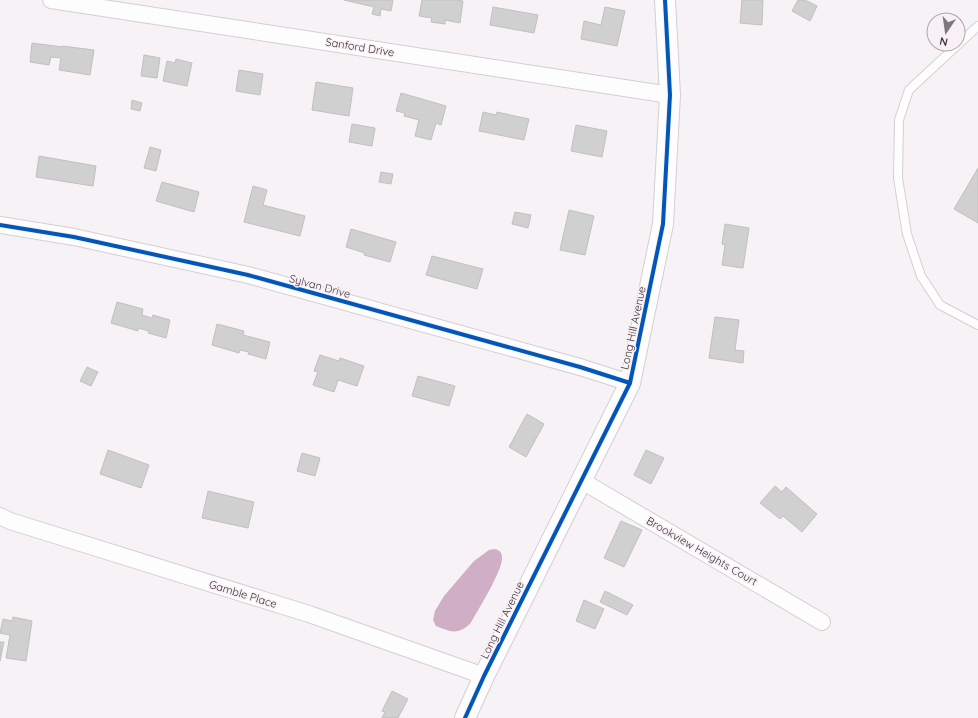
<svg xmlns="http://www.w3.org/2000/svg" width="978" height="718" font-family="Quicksand,sans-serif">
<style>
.water{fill:#d0afc6}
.building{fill:#d0d0d1;stroke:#c1c0c1}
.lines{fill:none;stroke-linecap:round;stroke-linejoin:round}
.service-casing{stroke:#d3cfd2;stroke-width:10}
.minor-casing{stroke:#d3cfd2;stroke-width:18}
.tertiary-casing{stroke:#d3cfd2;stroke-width:22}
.service{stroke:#fefdfe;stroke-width:8}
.minor{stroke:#fefdfe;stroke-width:16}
.tertiary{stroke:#fefdfe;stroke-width:20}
.cycleway-casing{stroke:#f9f0f6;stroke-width:6}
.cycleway{stroke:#0057b8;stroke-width:4}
.labels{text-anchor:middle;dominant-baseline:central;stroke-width:3;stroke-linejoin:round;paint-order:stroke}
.street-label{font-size:11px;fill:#3a3639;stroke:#f9f0f6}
</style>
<rect width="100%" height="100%" fill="#f7f2f5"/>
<path class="water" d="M 495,549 C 499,550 502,552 502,557 C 504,568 477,612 470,624 C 457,635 451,632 436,626 L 433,620 L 435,611 L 444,596 L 474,561 L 489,550 Z"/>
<g class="building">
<path d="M 344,0 L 393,0 L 391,11 L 381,9 L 380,16 L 372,14 L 374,7 Z"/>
<path d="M 422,0 L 457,0 L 463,1 L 460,23 L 445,20 L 445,24 L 431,22 L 432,18 L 419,16 Z"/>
<path d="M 742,0 L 763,0 L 762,25 L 740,23 Z"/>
<path d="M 798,0 L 805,0 L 817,6 L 810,21 L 792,11 Z"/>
<path d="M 493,7 L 538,15 L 534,33 L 490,25 Z"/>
<path d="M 605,7 L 625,11 L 617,46 L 581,39 L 584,21 L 601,25 Z"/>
<path d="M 32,43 L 62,47 L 62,46 L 94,50 L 90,75 L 59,70 L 61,58 L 51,57 L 49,65 L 30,62 Z"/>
<path d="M 144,55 L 160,58 L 157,78 L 141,76 Z"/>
<path d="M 176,59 L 192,63 L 187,86 L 163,81 L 167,61 L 175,63 Z"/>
<path d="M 239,70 L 263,74 L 260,95 L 236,91 Z"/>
<path d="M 316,82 L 353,88 L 349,116 L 312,110 Z"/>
<path d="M 401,93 L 446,106 L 441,125 L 436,123 L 431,140 L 415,136 L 419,120 L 404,116 L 405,113 L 396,111 Z"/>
<path d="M 132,100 L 142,103 L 140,111 L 131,109 Z"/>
<path d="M 483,112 L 496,115 L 497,112 L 529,119 L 524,140 L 479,131 Z"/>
<path d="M 352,124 L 375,128 L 372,146 L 349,142 Z"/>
<path d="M 576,125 L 607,131 L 602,157 L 571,151 Z"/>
<path d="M 150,147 L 161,150 L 156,171 L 144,168 Z"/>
<path d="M 39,156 L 96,166 L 93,186 L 36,177 Z"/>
<path d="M 978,168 L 978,223 L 954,209 Z"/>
<path d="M 381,172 L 393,174 L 391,184 L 379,182 Z"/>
<path d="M 162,182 L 199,192 L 194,212 L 156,201 Z"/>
<path d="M 253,186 L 267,190 L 263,205 L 305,216 L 300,236 L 244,222 Z"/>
<path d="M 569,210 L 594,216 L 585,255 L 560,250 Z"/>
<path d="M 515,212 L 531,215 L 528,228 L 512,224 Z"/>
<path d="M 725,224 L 749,228 L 743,268 L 722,265 L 725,245 L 722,244 Z"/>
<path d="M 351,229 L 396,242 L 390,262 L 364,255 L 365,253 L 346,247 Z"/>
<path d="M 432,256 L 483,269 L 477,289 L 426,275 Z"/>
<path d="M 117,302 L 143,309 L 142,315 L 152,318 L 153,315 L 170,320 L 166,338 L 148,333 L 149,331 L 138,328 L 138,331 L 111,323 Z"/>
<path d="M 715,317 L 739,320 L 735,350 L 744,351 L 743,363 L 709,358 Z"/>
<path d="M 217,324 L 244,331 L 243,335 L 270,342 L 266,359 L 248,354 L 249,352 L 240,350 L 239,353 L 212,345 Z"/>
<path d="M 320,355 L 339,361 L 340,358 L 364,366 L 357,386 L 338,380 L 334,392 L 313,385 L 318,372 L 314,371 Z"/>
<path d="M 87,367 L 98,372 L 91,386 L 80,381 Z"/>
<path d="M 418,376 L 455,386 L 449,406 L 412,396 Z"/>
<path d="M 527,414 L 544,424 L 526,457 L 509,447 Z"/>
<path d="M 108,450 L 149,465 L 141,488 L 100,474 Z"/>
<path d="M 646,450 L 664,458 L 651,484 L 634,475 Z"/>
<path d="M 302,453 L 320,458 L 315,476 L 297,471 Z"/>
<path d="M 775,486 L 782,492 L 786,487 L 817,514 L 802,532 L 783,516 L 780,519 L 760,503 Z"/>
<path d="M 208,491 L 254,502 L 248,528 L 202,518 Z"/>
<path d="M 621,521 L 642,530 L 624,567 L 604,558 Z"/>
<path d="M 605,591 L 633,605 L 627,615 L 600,602 Z"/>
<path d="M 584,600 L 604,609 L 595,629 L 576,621 Z"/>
<path d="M 13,617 L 32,621 L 26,661 L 6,658 L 10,635 L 0,633 L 3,619 L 12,621 Z"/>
<path d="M 0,642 L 4,642 L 0,661 Z"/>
<path d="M 392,691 L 408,699 L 398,718 L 382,718 L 385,712 L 382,711 Z"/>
</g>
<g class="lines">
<defs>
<path id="service" d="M 978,26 L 909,90 L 899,120 L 898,178 L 907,234 L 921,276 L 940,305 L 978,325"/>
<g id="minor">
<path d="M 51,0 L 670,95"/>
<path d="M 0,225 L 74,237 L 248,275 L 580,367 L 630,383"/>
<path d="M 582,481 L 822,622"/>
<path d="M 0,516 L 10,521 L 309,614 L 484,676"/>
</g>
<path id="tertiary" d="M 465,718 L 484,676 L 630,383 L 663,224 L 670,95 L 665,0"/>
</defs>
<use href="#service" class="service-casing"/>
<use href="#minor" class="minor-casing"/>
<use href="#tertiary" class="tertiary-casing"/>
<use href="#service" class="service"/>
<use href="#minor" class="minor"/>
<use href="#tertiary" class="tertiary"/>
<defs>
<g id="cycleway">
<path d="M 0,225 L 74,237 L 248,275 L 580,367 L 630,383"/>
<path d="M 465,718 L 484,676 L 630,383 L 663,224 L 670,95 L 665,0"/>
</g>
</defs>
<use href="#cycleway" class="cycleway-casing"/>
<use href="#cycleway" class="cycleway"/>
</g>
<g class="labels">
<g class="street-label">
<text transform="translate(360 47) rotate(9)">Sanford Drive</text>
<text transform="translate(320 286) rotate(15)">Sylvan Drive</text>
<text transform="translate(633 328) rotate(-78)">Long Hill Avenue</text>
<text transform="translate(702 551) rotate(30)">Brookview Heights Court</text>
<text transform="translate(243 594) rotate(17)">Gamble Place</text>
<text transform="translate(502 620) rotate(-64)">Long Hill Avenue</text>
</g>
</g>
<g transform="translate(946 32) rotate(193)"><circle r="19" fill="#f9f0f6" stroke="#ada6aa"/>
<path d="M0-3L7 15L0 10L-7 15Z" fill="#7c787b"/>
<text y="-6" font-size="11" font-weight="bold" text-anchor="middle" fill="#3a3639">N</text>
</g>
</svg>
